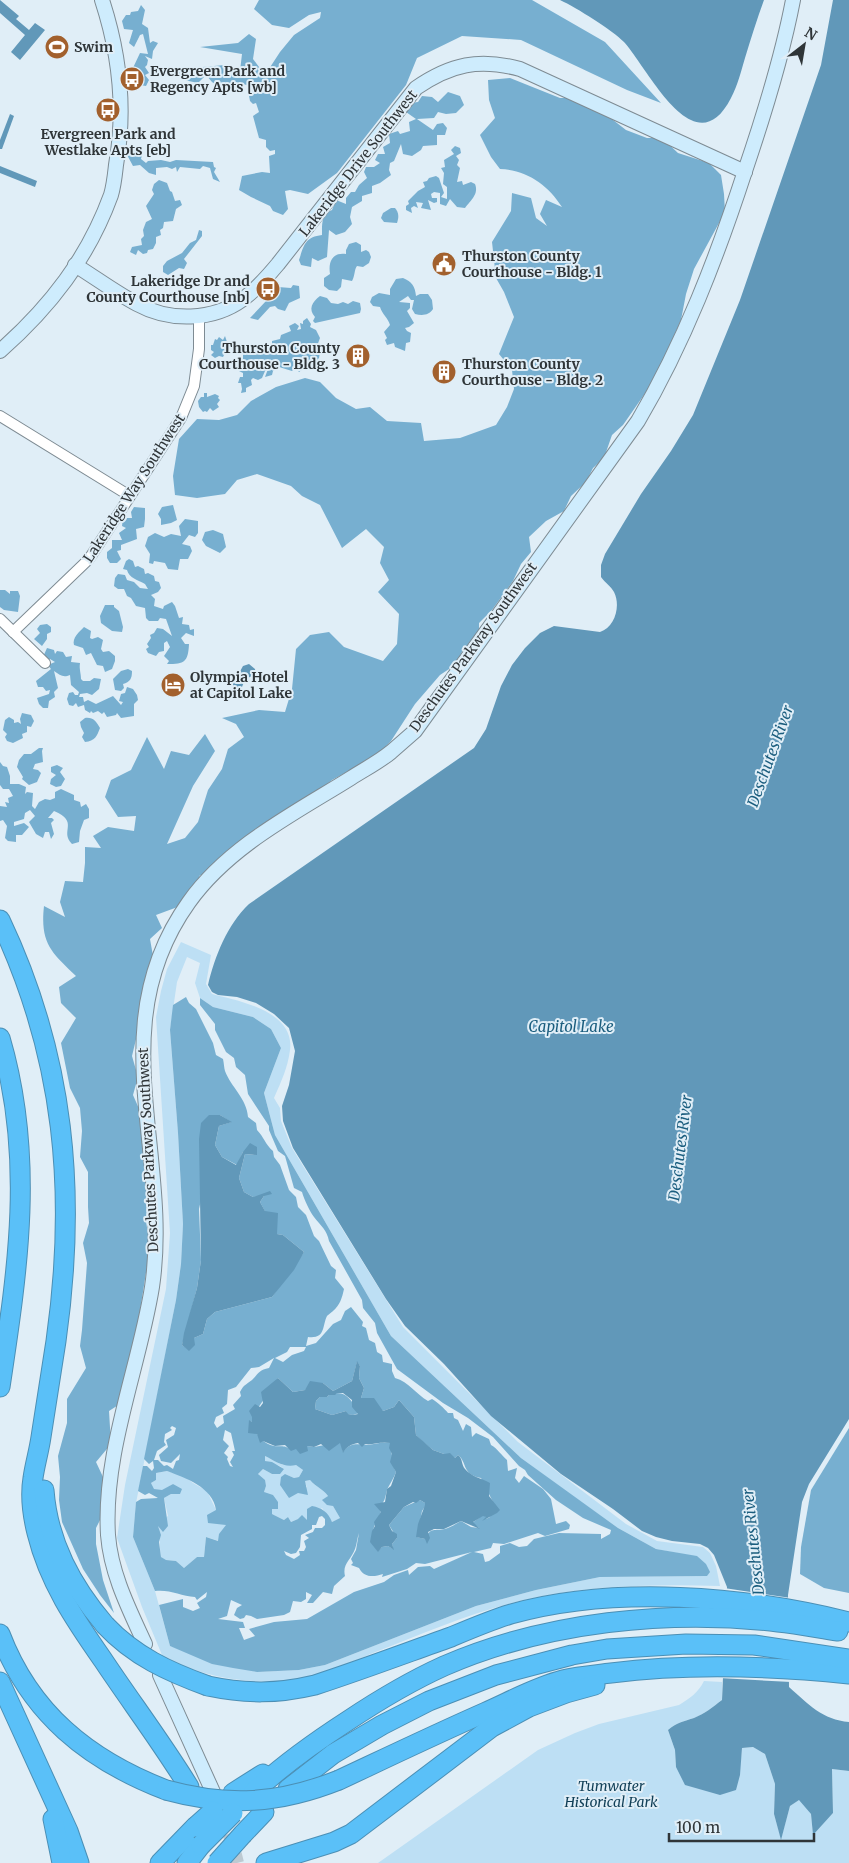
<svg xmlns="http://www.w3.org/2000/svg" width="849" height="1863" font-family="Merriweather,serif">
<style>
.green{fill:#bddff4;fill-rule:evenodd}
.forest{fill:#77afd0;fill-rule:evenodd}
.water{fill:#6198b9;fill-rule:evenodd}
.pier{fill:#e0eef7}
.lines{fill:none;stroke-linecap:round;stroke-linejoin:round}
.secondary-tunnel{stroke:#bdc9d1;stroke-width:14;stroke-dasharray:14 7;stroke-linecap:butt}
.street-casing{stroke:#7e8b93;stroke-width:12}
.secondary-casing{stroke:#7e8b93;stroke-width:16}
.highway-casing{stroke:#4b8fb5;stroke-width:21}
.street{stroke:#fff;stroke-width:10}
.secondary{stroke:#ceecfd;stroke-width:14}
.highway{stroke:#5ac0f8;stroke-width:19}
.highway-bridge-casing{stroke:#4b8fb5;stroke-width:21;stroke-linecap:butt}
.highway-bridge{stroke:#5ac0f8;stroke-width:19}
.labels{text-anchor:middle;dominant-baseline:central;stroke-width:4;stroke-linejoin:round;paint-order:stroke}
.poi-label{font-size:14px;font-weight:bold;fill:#2f3538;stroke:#e0eef7;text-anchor:start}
.street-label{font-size:14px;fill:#2f3538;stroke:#e0eef7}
.park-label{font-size:14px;font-style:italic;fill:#113f57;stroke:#e0eef7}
.water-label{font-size:15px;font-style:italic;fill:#1a5d7e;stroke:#e0eef7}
</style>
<rect width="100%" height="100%" fill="#e0eef7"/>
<g class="green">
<path d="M 181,942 L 211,955 L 206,984 L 212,994 C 239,1001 295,1011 290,1050 C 288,1067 281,1082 274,1098 L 280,1108 L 281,1121 L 292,1148 L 403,1327 L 518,1442 L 626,1524 L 657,1541 L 703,1547 L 710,1553 L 716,1566 L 720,1586 C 654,1584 589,1585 524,1600 C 472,1612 422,1634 373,1653 C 357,1660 341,1667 324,1673 C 274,1689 207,1682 162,1655 L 142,1607 L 117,1538 L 125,1485 L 166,1289 L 170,1233 L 156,1017 L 161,991 L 167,969 ZM 187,957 L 200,963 L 195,983 L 200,998 L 213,1007 L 253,1017 L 271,1029 L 281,1048 L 264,1093 L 275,1135 L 391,1336 L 521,1458 L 563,1489 L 618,1528 L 656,1549 L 698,1557 L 707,1576 L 600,1577 L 536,1590 L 476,1606 L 325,1665 L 299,1670 L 257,1672 L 170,1646 L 155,1591 L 133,1537 L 136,1503 L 176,1300 L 181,1264 L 183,1224 L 178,1133 L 170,1030 L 177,982 Z"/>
<path d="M 265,1456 L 283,1465 L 296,1465 L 303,1470 L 299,1477 L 294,1478 L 285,1474 L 294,1495 L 307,1487 L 304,1481 L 310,1480 C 316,1487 323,1489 328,1496 L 323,1500 L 333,1506 L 340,1518 L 332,1522 L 322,1508 L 307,1521 L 298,1519 L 291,1522 L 288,1517 L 284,1520 L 272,1514 L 272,1509 L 264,1492 L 266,1486 L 258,1474 L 263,1469 L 272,1474 L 284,1469 L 280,1466 L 265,1461 Z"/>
<path d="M 167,1471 L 184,1476 L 193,1483 L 207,1491 L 216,1510 L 227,1524 L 219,1541 L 206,1537 L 204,1557 L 197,1557 L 184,1568 L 176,1561 L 165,1560 L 161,1557 C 159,1545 161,1535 157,1524 L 168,1516 L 164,1498 L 171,1494 L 180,1494 L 173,1484 L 162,1491 L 153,1489 L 151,1483 L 156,1480 L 156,1473 Z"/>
<path d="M 704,1681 L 722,1682 L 722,1700 C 713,1707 704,1714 694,1718 C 682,1722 678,1722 668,1730 L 675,1750 L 676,1767 L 741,1758 L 742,1748 L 753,1747 L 765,1754 L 775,1784 L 774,1814 L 781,1839 L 790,1806 L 800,1799 L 811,1814 L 813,1834 L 833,1813 L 832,1769 L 849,1771 L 849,1863 L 378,1863 L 538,1750 L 575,1733 L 599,1724 L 679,1705 C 690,1698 698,1693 704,1681 Z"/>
</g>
<g class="forest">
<path d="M 259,0 L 532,0 L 605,42 L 661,103 L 627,90 L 521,40 L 462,36 L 417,58 L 406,85 L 337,173 L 308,194 L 290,190 L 285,191 L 288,209 L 283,215 L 273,211 L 270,206 L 251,197 L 239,190 L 242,176 L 262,172 L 270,173 L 269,156 L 275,154 L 275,150 L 270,151 L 266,147 L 266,140 L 259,138 L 253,116 L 259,112 L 256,103 L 253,104 L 250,101 L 247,85 L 242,84 L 235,87 L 227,83 L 221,88 L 212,82 L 206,75 L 198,83 L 184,80 L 170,70 L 225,65 L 231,73 L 240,71 L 242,54 L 200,47 L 238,43 L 249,34 L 256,39 L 253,59 L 265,75 L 280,52 L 294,35 L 320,18 L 321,12 L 309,15 L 289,28 L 272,25 L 254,9 Z"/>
<path d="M 141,5 L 145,10 L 142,24 L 148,28 L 150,43 L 153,41 L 158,43 L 153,51 L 152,59 L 145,56 L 148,60 L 147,65 L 145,67 L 149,73 L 145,75 L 149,80 L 146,86 L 140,85 L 137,80 L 143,76 L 141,72 L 137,74 L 132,70 L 140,53 L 148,54 L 143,34 L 140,35 L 134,47 L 129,43 L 133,30 L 124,29 L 122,21 L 126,15 L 130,15 L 131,12 L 138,11 Z"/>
<path d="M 510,78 L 560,98 L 575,98 L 604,113 L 626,130 L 647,138 L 662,138 L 678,153 L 709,163 L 721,175 L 724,194 L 725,212 L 694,269 L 686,294 L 681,320 L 655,379 L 623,425 L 612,435 L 604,458 L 593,468 L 586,482 L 571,496 L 564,511 L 546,521 L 529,537 L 531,552 L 521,564 L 513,581 L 492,610 L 479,623 L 479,644 L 463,650 L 455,665 L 440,675 L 415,704 L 391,741 L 378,755 L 332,780 L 215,879 L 200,875 L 191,902 L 156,915 L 162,928 L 150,939 L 153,956 L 145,980 L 138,1031 L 132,1056 L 138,1077 L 133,1095 L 140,1111 L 143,1133 L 143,1160 L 148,1180 L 146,1221 L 150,1247 L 126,1400 L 109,1411 L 111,1444 L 96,1462 L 103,1477 L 104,1495 L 104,1512 L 96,1528 L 96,1544 L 103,1580 L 114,1613 L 100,1595 L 83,1569 L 62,1522 L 59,1500 L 60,1477 L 58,1456 L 67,1423 L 67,1399 L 86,1368 L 80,1346 L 82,1330 L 87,1263 L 83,1243 L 89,1223 L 88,1207 L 88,1172 L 80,1157 L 82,1131 L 80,1108 L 70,1088 L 61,1043 L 76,1018 L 61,1003 L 59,987 L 76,976 C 51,952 40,943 44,906 L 65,917 L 60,902 L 65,881 L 83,882 L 85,863 L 85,847 L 101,848 L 93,836 L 108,827 L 134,831 L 136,816 L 118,817 L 105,797 L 111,780 L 131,770 L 147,737 L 164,769 L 171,751 L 189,755 L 205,734 L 215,751 L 193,786 L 167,844 L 185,838 L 198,822 L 208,790 L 222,769 L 228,749 L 244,737 L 236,724 L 222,718 L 259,710 L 285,712 L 292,689 L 296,649 L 310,635 L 329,632 L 344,647 L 383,661 L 397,644 L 399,614 L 378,592 L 389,580 L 380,563 L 384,547 L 366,529 L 342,548 L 320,505 L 302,496 L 291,486 L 257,474 L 237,480 L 225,494 L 197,498 L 175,495 L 173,476 L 179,439 L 197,419 L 219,420 L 237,415 L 251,401 L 276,387 L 305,378 L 320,382 L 336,398 L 356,409 L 370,407 L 387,421 L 421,423 L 424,441 L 460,438 L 496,425 L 507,407 L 514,389 L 512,370 L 499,354 L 514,317 L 504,292 L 496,278 L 492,242 L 511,211 L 512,193 L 531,198 L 536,218 L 547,226 L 540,214 L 546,200 L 562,207 C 548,185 527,170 500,169 L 491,157 L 480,135 L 495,118 L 489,100 L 488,80 Z"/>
<path d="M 448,92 L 460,96 L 464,105 L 456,113 L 446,114 L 438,112 L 434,118 L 417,119 L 433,130 L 437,124 L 443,123 L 447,128 L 445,135 L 437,135 L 437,145 L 423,146 L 421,150 L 412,156 L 403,154 L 401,144 L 394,161 L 390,163 L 389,170 L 391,175 L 380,183 L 372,186 L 372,193 L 362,196 L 362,201 L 352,207 L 350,217 L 352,224 L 345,232 L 336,235 L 329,230 L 327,257 L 318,261 L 312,258 L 311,267 L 301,265 L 299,260 C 304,245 305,237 322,235 C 322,225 321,214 332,210 L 336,200 L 346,204 L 346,198 L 351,192 L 355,192 L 359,185 L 367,178 L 364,172 L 366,167 L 374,167 L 380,163 L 375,160 L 378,154 L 385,154 L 383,147 L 390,143 L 389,134 L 398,131 L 400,134 L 410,131 L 409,122 L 416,119 L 406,112 L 411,103 L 418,102 L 422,96 L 432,97 L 438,102 Z"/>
<path d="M 130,146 L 138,146 L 143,151 L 141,159 L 146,163 L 148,161 L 161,160 L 170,162 L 176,160 L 213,162 L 214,167 L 216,168 L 214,172 L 220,182 L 213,179 L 210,168 L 203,166 L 200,169 L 180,167 L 177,172 L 176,167 L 172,169 L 167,167 L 156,168 L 156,175 L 149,173 L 140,165 L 133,166 L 126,153 Z"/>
<path d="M 455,146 L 460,148 L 461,153 L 456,156 L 459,160 L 457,165 L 460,168 L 457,182 L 462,181 L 463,185 L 471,182 L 475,184 C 479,194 471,200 465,208 L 457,207 L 450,199 L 446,206 L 440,204 L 440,193 L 434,192 L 431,194 L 432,198 L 437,198 L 437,202 L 434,203 L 428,200 L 431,210 L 421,208 L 423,203 L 416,202 L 418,208 L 414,206 L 411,208 L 412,213 L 406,210 L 406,206 L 409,204 L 408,201 L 418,191 L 425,187 L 423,182 L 427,181 L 429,178 L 436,176 L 439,178 L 444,193 L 441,197 L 447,199 L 447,187 L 443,184 L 444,173 L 441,168 L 445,167 L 444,160 L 454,154 L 451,150 Z"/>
<path d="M 159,180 L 167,183 L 170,191 L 172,192 L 175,201 L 180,200 L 182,205 L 176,209 L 173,221 L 164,222 L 163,228 L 160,230 L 161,235 L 156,237 L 156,243 L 153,249 L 148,250 L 147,253 L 143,254 L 138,250 L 136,255 L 130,252 L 132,247 L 142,245 L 141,239 L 144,236 L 143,230 L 146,222 L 152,219 L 146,206 L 154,194 L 152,190 L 154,184 Z"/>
<path d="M 391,208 L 395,208 C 399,213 399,217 397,223 L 384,222 L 381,218 L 383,213 Z"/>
<path d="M 199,230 L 202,231 L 202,236 L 184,259 L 187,263 L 184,269 L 179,268 L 168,275 L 163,272 L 163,266 L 167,261 L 182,253 L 190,243 L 196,240 Z"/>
<path d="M 356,242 L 361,245 L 361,252 L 366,250 L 369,252 L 371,257 L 369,263 L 363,267 L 357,266 C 354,270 355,276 352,281 L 342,279 L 341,287 L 337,291 L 329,290 L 324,286 L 324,278 L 330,274 C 328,261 333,252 346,254 L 346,250 L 349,244 Z"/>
<path d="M 403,278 C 412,282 415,286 416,296 L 420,294 L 428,294 L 432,300 L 433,309 C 429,315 423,316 415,314 L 412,309 L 414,300 L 411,300 L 408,296 L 399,302 L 410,303 L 410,308 L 407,311 L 414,323 L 409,327 L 405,328 L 407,331 L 411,333 L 410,342 L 406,343 L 405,351 L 395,347 L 394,343 L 387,345 L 385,340 L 387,338 L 384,332 L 390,325 C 388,318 382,314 380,307 L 373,306 L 370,302 L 372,297 L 379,293 L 390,295 L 390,289 L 396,279 Z"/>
<path d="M 293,285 L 299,286 L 300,298 L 289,303 L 285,311 L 278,309 L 275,306 L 270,307 L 258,320 L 250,318 L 266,301 L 273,301 L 273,295 L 278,287 L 291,288 Z"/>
<path d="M 320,296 L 327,298 L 331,303 L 338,304 L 343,302 L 348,304 L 353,301 L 360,303 L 361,309 L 360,313 L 315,323 L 313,321 L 315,317 C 308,309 312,302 320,296 Z"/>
<path d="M 307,318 L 311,324 L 310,327 L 316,330 L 320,338 L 317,346 L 320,352 L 319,358 L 317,360 L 318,364 L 315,366 L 311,365 L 309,359 L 308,365 L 299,372 L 296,368 L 292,371 L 279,367 L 273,371 L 272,375 L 265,377 L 268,369 L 265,371 L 262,378 L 258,380 L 253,378 L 251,380 L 252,385 L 246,388 L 246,392 L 241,393 L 242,389 L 241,383 L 238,383 L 240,377 L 243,377 L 243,373 L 239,371 L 243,361 L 243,355 L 247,352 L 261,351 L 262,346 L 265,347 L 266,345 L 272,345 L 272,341 L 280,339 L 281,335 L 291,331 L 289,326 L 295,323 L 299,326 L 297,330 L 301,329 L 300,323 L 303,324 L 303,321 Z"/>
<path d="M 225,336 L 229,348 L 228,354 L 224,355 L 223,357 L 219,356 L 215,358 L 211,355 L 214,352 L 211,350 L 211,345 L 213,345 L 215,339 L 217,340 L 219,337 L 223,340 Z"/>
<path d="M 204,393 L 207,393 L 207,397 L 215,394 L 219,396 L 218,398 L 220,400 L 217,404 L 219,407 L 213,411 L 210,408 L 207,412 L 205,411 L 203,412 L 199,407 L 198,401 L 201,397 L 204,397 Z"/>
<path d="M 173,505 L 177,520 L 171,523 L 161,525 L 161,519 L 158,514 L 162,507 Z"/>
<path d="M 134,507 L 145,508 L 145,519 L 144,527 L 136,529 L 137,539 L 121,545 L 121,550 L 117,551 L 121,559 L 117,563 L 110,563 L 107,558 L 107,552 L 112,548 L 112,540 L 122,540 L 119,533 L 126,528 L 122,526 L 123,518 L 132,518 L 131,512 Z"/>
<path d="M 185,519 L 198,521 L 198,533 L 195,537 L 189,535 L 182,544 L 190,546 L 192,551 L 188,559 L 180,559 L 178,570 L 168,569 L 165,563 L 154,561 L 153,564 L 149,563 L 150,554 L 145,546 L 148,537 L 155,533 L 164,537 L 171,534 L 181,536 L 179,526 Z"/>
<path d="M 213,530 L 223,534 L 226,547 L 220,553 L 206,546 L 202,540 L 205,532 Z"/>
<path d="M 129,559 L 133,561 L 135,567 L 138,566 L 144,569 L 145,574 L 148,573 L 154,576 L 155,581 L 159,582 L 161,588 L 158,592 L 151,595 L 155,599 L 154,606 L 163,609 L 164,606 L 172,602 L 175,606 L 179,618 L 183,617 L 182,624 L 189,625 L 190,630 L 194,629 L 194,636 L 186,633 L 181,638 L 185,644 L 189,644 C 188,662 185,664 167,664 L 169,661 L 164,656 L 170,647 L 167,641 L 164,643 L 164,651 L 159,652 L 156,656 L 148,653 L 146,649 L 149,647 L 147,644 L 151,638 L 150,635 L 154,633 L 157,628 L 163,629 L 172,636 L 166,619 L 160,618 L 158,621 L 149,621 L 146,618 L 145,608 L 136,606 L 131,598 L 127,596 L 124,589 L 118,589 L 114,586 L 115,578 L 118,574 L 125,575 L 127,580 L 134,582 L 140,588 L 148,589 L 145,584 C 138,580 129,578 127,570 L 123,569 L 126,561 Z"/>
<path d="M 0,590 L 5,590 L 10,594 L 10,591 L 18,591 L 20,596 L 18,612 L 4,610 L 0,607 Z"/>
<path d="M 105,605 L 114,605 L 114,607 L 119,611 L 123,627 L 122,632 L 112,631 L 101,623 L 100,616 Z"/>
<path d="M 47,624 L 51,627 L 51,632 L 47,634 L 47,639 L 42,646 L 34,639 L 40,633 L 37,629 L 40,625 Z"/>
<path d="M 84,627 L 91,631 L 90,638 L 92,639 L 98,637 L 103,640 L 101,649 L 103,652 L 109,651 L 115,656 L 115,661 L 112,669 L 105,672 L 103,666 L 97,665 L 91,653 L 86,655 L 83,648 L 74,645 C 72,638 79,632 84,627 Z"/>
<path d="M 47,648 L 54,650 L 55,654 L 57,651 L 63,652 L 66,657 L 72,656 L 71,662 L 80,663 C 79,669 81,673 81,679 L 83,681 L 90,681 L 94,678 L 101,679 L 99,689 L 92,695 L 87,693 L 80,694 L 79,697 L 83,697 L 84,702 L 88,700 L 96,704 L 113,696 L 121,705 L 123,702 L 119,701 L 121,694 L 125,693 L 127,687 L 133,689 L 137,695 L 138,700 L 134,704 L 134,716 L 121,718 L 117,713 L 116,715 L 107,717 L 104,712 L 102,714 L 98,711 L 93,713 L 91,711 L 90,713 L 85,710 L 84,705 L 78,707 L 76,703 L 73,706 L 69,705 L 67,699 L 69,693 L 73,692 L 75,695 L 78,695 L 79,692 L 71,685 L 70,675 C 63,678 60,675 54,671 L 58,688 L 54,692 L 55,697 L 49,701 L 48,708 L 43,708 L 39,704 L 37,698 L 49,694 L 50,690 L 46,691 L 43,687 L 38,687 L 36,681 L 51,669 L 48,665 L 55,662 L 50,659 L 48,661 L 43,657 Z"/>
<path d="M 128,669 L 132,671 C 132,679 130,682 123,684 L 124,688 L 121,691 L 115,690 L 113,679 L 121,671 Z"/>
<path d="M 22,713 L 31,715 L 34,721 L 31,727 L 27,726 L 27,732 L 22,734 L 23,738 L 13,743 L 7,741 L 5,737 L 7,734 L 3,730 L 5,720 L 9,717 L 14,720 L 14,723 L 18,722 L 21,724 L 20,719 Z"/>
<path d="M 85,718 C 93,717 96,721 100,728 C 97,736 95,741 85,742 L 82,737 L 84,733 L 81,727 L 80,722 Z"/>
<path d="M 39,748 L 43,748 L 42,751 L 43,762 L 35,764 L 33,769 L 38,770 L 41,773 L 37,782 L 29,785 L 22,779 L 23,777 L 17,767 L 19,760 L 24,754 L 31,754 Z"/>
<path d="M 0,762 L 3,766 L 7,767 L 10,776 L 10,784 L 19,784 L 26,787 L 25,794 L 27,792 L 33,793 L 32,806 L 35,809 L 39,802 L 45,799 L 50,800 L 55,798 L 55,792 L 61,789 L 74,795 L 74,800 L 80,802 L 81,807 L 86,804 L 89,809 L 89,818 L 84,820 L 80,831 L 79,842 L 72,844 C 59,831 80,822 54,811 L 48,818 L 52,818 L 54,820 L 51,823 L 54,834 L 51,839 L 49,832 L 45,832 L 43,838 L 36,834 L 29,822 L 35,816 L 30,810 L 25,813 L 24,819 L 14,822 L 14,826 L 24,823 L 29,827 L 22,835 L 16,835 L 16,842 L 8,841 L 5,838 L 7,826 L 3,820 L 0,821 L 0,806 L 7,807 L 5,802 L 9,803 L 8,798 L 13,796 L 9,789 L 3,789 L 0,785 Z"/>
<path d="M 57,765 L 63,768 L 60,772 L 65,779 L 61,786 L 56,787 L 50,784 L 51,779 L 56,775 L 51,772 L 51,767 Z"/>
<path d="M 186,997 L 189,1003 L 196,1009 L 213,1043 L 216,1055 L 223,1059 C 224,1063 224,1068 225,1071 C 231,1087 247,1099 248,1117 L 256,1123 L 257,1130 C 264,1137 265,1144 273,1151 L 274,1157 L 280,1165 L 289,1190 L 296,1197 L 298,1207 L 306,1215 L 314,1236 L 319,1241 L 331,1266 L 336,1270 L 335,1278 L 344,1289 C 342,1298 340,1305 333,1311 C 332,1312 328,1315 327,1316 C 322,1326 326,1339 308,1337 L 306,1346 L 316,1343 L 333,1324 L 341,1320 L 345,1311 L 351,1307 L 363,1322 L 362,1326 L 366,1328 L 369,1340 L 375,1343 L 377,1352 L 382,1355 L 383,1362 L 392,1364 L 392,1371 L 395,1378 C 409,1382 416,1394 428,1401 L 432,1399 C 436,1401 445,1409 448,1413 L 453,1413 L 454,1418 L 458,1420 L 463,1431 L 466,1424 L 471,1427 L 472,1437 L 476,1433 L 489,1439 L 491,1445 C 498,1449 501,1455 507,1460 L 508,1471 L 517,1468 L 515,1478 L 519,1483 L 524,1476 L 543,1489 L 551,1499 L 556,1524 L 566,1521 L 570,1525 L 569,1529 L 545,1536 L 538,1533 L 504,1544 L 493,1543 L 491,1548 L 474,1552 L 483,1554 L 485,1562 L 489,1561 L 500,1553 L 500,1546 L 510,1543 L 519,1547 L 527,1546 L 534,1539 L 559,1533 L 601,1534 L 601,1539 L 610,1534 L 611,1530 L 583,1518 L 556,1500 L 528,1475 L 525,1470 L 519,1466 L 493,1437 L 468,1418 L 443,1403 L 397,1369 L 377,1333 L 375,1323 L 363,1308 L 362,1300 L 329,1241 C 327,1230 321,1226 314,1217 C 310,1212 304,1199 302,1192 L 294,1188 L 285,1156 L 278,1151 L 269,1130 L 269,1126 L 248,1094 L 245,1075 L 236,1067 L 234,1058 L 226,1052 L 215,1030 L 215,1024 L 200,1005 L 200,998 L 213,1007 L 253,1017 L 271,1029 L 281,1048 L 264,1093 L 275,1135 L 391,1336 L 521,1458 L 618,1528 L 656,1549 L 697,1556 L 706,1564 L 710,1572 L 707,1576 L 600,1577 L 536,1590 L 476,1606 L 325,1665 L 299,1670 L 257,1672 L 233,1668 L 212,1664 L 170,1646 L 159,1605 L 183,1599 L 183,1607 L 193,1611 L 200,1608 L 197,1603 L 206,1597 L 207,1592 L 197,1600 L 195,1597 C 181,1596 169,1589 155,1591 L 133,1537 L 136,1502 L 141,1499 L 158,1498 L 149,1493 L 145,1495 L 138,1491 L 143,1466 L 147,1466 L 152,1471 L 154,1468 L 153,1461 L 149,1464 L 144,1459 L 176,1300 L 181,1264 L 183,1224 L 178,1133 L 170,1030 L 173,1005 ZM 220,1115 L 231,1122 L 219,1126 L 215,1145 L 222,1157 L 237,1165 L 243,1152 L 257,1155 L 245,1154 L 239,1178 L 244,1192 L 253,1197 L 264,1196 L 260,1202 L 277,1234 L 283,1235 L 304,1252 L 272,1297 L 215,1312 L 207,1319 L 203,1334 L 194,1338 L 189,1350 L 182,1345 L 197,1288 L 201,1260 L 199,1209 ZM 290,1347 L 306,1347 L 304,1351 L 292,1355 L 283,1362 L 275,1358 L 287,1352 ZM 274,1358 L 269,1368 C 259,1370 258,1374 252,1380 C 246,1385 244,1384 240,1392 L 241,1396 L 233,1405 L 235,1409 L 223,1416 L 224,1423 L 217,1428 L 214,1423 L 216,1417 L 224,1413 L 222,1408 L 227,1404 L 228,1390 L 236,1387 L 251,1368 L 259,1367 ZM 357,1362 L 360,1366 L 359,1378 L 364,1388 L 361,1398 L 383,1411 L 394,1407 L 399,1400 L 414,1417 L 416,1435 L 422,1441 L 433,1450 L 455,1458 L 458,1455 C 468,1463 461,1474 481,1478 L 493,1502 L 490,1517 L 486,1519 L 487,1517 L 483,1515 L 472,1523 L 479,1528 L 471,1527 L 461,1521 C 456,1524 451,1527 445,1529 C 435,1531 430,1527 425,1539 L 417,1537 L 422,1511 L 426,1505 L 425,1503 L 420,1500 L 404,1507 L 389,1525 L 397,1538 L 392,1544 L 393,1549 L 388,1546 L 382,1547 L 378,1551 C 367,1536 374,1527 381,1512 L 379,1508 C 385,1501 385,1498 387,1490 C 389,1485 394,1478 396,1472 L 394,1468 L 390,1443 C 383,1442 380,1443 374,1444 C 362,1447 352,1439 343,1452 L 341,1442 L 314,1447 L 307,1446 L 290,1449 C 284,1445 281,1447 274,1446 C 260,1443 256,1432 249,1421 L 252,1422 L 252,1417 L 278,1378 L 293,1392 L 305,1390 L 323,1383 L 333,1391 L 352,1381 ZM 172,1426 L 176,1428 L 174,1435 L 166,1440 L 168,1447 L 159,1455 L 161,1461 L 171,1463 L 180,1454 L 179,1460 L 176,1461 L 173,1469 L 167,1465 L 164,1466 L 158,1460 L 154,1460 L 157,1451 L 166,1445 L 164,1442 L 165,1434 L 172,1430 L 170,1428 ZM 225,1430 L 231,1433 L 235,1451 L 232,1451 L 234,1455 L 230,1462 L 233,1467 L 230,1466 L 227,1459 L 228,1457 L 224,1453 L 229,1446 L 223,1440 ZM 265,1456 C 275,1461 284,1468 296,1465 L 303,1470 L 299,1477 L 294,1478 L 285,1474 L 281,1477 L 280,1485 L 289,1498 L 298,1493 L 308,1495 L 305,1481 L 310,1480 C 316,1487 323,1489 328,1496 L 322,1500 L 327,1505 L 333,1506 L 340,1518 L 332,1522 C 328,1512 322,1508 312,1506 L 307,1509 L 307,1520 L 302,1515 L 298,1519 L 291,1522 L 288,1517 L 284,1520 L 272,1514 L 272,1509 L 278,1509 L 278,1502 L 273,1495 L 264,1492 L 266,1486 L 265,1480 L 258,1474 L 263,1469 L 272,1474 L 280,1474 L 284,1469 L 272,1462 L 265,1461 ZM 167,1471 C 185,1478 213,1487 216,1510 L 207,1515 L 208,1523 L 226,1525 L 219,1534 L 218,1541 L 206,1537 L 204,1557 L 197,1557 L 184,1568 L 176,1561 L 166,1560 L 161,1557 L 159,1542 L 161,1535 L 158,1526 L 163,1532 L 168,1526 L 164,1498 L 171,1494 L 180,1494 L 182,1489 L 173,1484 L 162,1490 L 154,1489 L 151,1483 L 156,1480 L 156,1473 ZM 322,1516 L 325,1519 L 325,1525 L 322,1528 L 315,1528 L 313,1532 L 305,1535 L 309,1538 L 304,1541 L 306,1547 L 304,1551 L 299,1551 L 300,1555 L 294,1559 L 286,1555 L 284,1551 L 291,1554 L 296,1553 L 300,1547 L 301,1535 L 312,1529 L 312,1525 L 316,1525 L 319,1517 ZM 359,1533 L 356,1550 L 351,1559 L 353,1563 L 351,1565 L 359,1568 C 364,1578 374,1577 383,1574 L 382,1577 L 407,1569 L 416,1563 L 425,1564 L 472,1552 L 434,1569 L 430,1566 L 418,1567 L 409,1575 L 408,1570 L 394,1575 L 384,1582 L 354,1592 L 307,1619 L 274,1622 L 249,1629 L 255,1636 L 244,1640 L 239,1628 L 245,1628 L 243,1622 L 218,1619 L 227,1616 L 231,1600 L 242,1605 L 237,1608 L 234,1615 L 240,1619 L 244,1618 L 246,1615 L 251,1616 L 257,1619 L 284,1615 L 290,1612 L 293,1601 L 301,1602 L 306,1599 L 306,1592 L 312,1595 L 307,1603 L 313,1603 L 323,1592 L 332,1594 L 334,1586 L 345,1576 C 342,1564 351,1560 355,1549 C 357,1544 357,1538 359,1533 Z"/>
<path d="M 337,1393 C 348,1393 354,1404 359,1413 L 353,1415 L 347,1414 L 346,1411 L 332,1415 L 315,1409 L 316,1401 L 320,1397 L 327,1397 L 329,1395 Z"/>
<path d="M 849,1428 L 849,1593 L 824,1588 L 800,1574 L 801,1547 L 811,1490 Z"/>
</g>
<g class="water">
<path d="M 0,0 L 19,16 L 16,19 L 29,30 L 35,23 L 45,30 L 20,60 L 11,52 L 25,35 L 0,13 Z"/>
<path d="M 560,0 L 764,0 C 757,19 751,38 745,58 C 741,71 738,85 731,98 C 695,168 649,70 624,42 C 612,30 577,8 560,0 Z"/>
<path d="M 833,0 L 849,0 L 849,1419 L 809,1484 L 802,1502 L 788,1595 L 789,1687 C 808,1704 823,1720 849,1722 L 849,1771 L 832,1769 L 833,1813 L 813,1835 L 811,1814 L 799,1800 L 790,1806 L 781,1840 L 774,1814 L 775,1784 L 765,1754 L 753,1747 L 742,1748 L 740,1775 L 736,1790 L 720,1795 L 685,1785 L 676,1767 L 675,1750 L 668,1730 C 678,1722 682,1722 694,1718 C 704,1714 713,1707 722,1700 L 727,1587 L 714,1555 L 708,1548 L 700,1544 L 672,1541 L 656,1537 L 642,1531 L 613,1509 L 561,1474 L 491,1416 L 444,1364 L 405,1326 L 386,1299 L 293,1148 L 283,1121 L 282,1106 L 289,1085 L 295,1051 L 289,1028 L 274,1014 L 256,1003 L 237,997 L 218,995 L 212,992 L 208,985 C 215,956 227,925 249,904 L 474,748 L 486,729 L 501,686 L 512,665 L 525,648 L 540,633 L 554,626 L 600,632 C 615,627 621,606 614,592 C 611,586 605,583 601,577 L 601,565 L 605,554 L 641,494 L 671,451 L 693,415 L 740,300 L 821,65 Z"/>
<path d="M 10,114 L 14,116 L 2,149 L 0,149 L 0,140 Z"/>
<path d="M 0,166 L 37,181 L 35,187 L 0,173 Z"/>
<path d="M 249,664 L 255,669 L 256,675 C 248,677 245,679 242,687 L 234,687 L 231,681 L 232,676 L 238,675 L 243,666 Z"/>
<path d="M 209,1115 L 220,1115 L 232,1122 L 219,1126 L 215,1145 L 222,1157 L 236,1165 L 243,1152 L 250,1143 L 257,1147 L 257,1155 L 245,1154 L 239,1178 L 244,1192 L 253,1197 L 270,1191 L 272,1194 L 264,1196 L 260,1202 L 265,1211 L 278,1213 L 277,1234 L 283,1235 L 304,1252 L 294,1270 L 272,1297 L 215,1312 L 207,1319 L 203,1334 L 194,1338 L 195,1345 L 189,1351 L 182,1345 L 184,1333 L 197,1288 L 201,1260 L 199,1139 L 201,1123 Z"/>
<path d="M 357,1361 L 360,1366 L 359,1378 L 364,1388 L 361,1398 L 374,1398 L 383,1411 L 394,1407 L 399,1400 L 414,1417 L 416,1435 L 433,1450 L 444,1454 L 450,1453 L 455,1458 L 458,1455 C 463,1459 461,1464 465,1469 C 472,1477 481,1478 490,1483 L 489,1496 L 500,1510 L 497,1513 L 482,1521 L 486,1517 L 483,1516 L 473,1522 L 480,1529 L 461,1521 L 444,1529 L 434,1529 L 428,1532 L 430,1538 L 427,1544 L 425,1539 L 416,1537 L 418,1524 L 425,1505 L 425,1503 L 420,1500 L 416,1503 L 413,1502 L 404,1507 L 389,1525 L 392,1531 L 397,1534 L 397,1538 L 392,1544 L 394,1550 L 388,1546 L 382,1547 L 378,1552 L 370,1542 L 372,1531 L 375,1526 L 374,1522 L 381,1512 L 374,1504 L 385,1502 L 387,1489 L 391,1486 L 396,1472 L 390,1462 L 392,1454 L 389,1448 L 390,1443 C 381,1441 374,1445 365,1444 L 362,1447 L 358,1443 C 351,1444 346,1447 343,1453 L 340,1443 L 329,1451 L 321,1444 L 314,1447 L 307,1446 L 308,1451 L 300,1454 L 296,1449 L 291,1451 L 285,1445 L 275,1446 L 263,1441 L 260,1443 L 257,1434 L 248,1433 L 249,1420 L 252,1422 L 252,1417 L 249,1411 L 255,1404 L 260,1407 L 263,1403 L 261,1392 L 278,1378 L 293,1392 L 305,1390 L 310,1381 L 323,1383 L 333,1391 L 352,1381 ZM 337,1393 L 343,1393 L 352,1400 L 352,1407 L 358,1414 L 353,1415 L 348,1414 L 346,1411 L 332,1415 L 315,1409 L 316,1401 L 320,1397 L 327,1397 L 329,1395 L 335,1395 Z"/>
</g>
<path class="pier" d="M 724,1588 L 791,1598 L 791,1682 L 719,1678 Z"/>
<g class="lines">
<path class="secondary-tunnel" d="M 222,1814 L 230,1835 L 237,1863"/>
<defs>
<g id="street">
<path d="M 0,416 L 130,496"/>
<path d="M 0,619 L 45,663"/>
<path d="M 13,632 L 89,559 L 181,418 L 194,386 L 199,349 L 199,316"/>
</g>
<g id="secondary">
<path d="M 75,265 C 96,278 116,293 137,304 C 170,322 213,321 243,299 C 257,289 268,276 278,264 L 416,88 C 451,64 479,58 520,69 L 745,172"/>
<path d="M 0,351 C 50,307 88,258 111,195 C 114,185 115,174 116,165 C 126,108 120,55 102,0"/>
<path d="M 145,1644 C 129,1609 111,1574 108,1535 C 103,1452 139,1368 152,1287 C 172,1153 100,1026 189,902 C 229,846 295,813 351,778 C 365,769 379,762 391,752 C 399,745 407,738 415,731 L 638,421 C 684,343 717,257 745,171 C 764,115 782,58 793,0"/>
<path d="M 160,1675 L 213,1792"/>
</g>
<g id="highway">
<path d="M 0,920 C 65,1057 77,1193 56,1341 C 51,1373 46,1405 41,1437 C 39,1451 35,1464 33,1478 C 30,1496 33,1517 37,1533 C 49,1582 75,1620 103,1660 C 131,1702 162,1743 189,1787"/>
<path d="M 0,1038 C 35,1157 18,1268 0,1387"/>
<path d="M 44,1490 C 48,1543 72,1586 105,1625"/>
<path d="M 0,1634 C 30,1713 88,1760 166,1790"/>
<path d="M 0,1682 L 68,1831 L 79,1863"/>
<path d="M 208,1686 C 246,1694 277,1694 315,1685 C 361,1670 406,1653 451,1637 C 470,1629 491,1620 511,1614 C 615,1585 745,1596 849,1622"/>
<path d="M 339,1780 C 388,1757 436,1734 486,1712 C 511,1701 536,1687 563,1680 C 579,1676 595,1675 611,1673 C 691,1663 770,1666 849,1674"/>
<path d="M 288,1789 L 333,1754 L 382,1725 L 429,1701 L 496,1675 L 572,1655 L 607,1649 L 686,1644 L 754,1645 L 849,1659"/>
<path d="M 233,1793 L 263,1774"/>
<path d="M 253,1793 C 282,1765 315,1742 349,1720 C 379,1700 411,1681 444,1666 C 545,1622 669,1609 778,1622 C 798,1624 818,1628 838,1631"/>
<path d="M 53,1819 L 62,1863"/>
<path d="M 243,1834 L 264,1812"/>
<path d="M 160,1863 L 195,1827"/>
<path d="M 187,1863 L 201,1845"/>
<path d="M 266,1863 L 334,1842 L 351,1834 L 492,1727 L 529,1707 L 566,1693 L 595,1685"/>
</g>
</defs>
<use href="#street" class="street-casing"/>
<use href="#secondary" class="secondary-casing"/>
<use href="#highway" class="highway-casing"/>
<use href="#street" class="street"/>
<use href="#secondary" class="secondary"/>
<use href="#highway" class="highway"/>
<defs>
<g id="highway-bridge">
<path d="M 105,1625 C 134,1656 169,1672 208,1686"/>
<path d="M 166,1790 C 228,1807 279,1804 339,1780"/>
<path d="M 195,1827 L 213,1811"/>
<path d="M 201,1845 L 233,1813"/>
<path d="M 217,1863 L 243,1834"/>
</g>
</defs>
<use href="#highway-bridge" class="highway-bridge-casing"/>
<use href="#highway-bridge" class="highway-bridge"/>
</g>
<defs>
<symbol id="stadium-disc" viewBox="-11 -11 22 22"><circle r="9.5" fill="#a2602d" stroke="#e0eef7"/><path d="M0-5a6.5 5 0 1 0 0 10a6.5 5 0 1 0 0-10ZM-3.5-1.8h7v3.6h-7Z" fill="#fff"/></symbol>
<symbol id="bus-disc" viewBox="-11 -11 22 22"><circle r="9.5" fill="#a2602d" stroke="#e0eef7"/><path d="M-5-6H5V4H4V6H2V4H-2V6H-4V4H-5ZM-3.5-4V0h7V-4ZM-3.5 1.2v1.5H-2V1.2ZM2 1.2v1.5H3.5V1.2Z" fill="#fff"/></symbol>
<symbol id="civic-disc" viewBox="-11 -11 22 22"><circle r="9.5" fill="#a2602d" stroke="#e0eef7"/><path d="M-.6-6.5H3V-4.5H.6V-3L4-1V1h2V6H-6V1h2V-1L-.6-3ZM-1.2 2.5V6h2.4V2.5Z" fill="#fff"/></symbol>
<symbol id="building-disc" viewBox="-11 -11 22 22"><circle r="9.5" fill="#a2602d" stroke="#e0eef7"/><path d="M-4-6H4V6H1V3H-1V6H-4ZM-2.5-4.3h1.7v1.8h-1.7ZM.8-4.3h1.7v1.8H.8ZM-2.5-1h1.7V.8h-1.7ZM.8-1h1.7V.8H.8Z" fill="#fff"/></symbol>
<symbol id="hotel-disc" viewBox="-11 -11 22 22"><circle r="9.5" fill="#a2602d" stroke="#e0eef7"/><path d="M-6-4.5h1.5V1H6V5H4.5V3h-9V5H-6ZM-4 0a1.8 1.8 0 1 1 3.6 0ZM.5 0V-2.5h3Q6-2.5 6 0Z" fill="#fff"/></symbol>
</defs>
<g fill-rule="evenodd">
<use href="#stadium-disc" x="43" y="33" width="28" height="28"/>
<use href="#bus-disc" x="118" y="65" width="28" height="28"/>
<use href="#bus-disc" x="94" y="96" width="28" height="28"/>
<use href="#civic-disc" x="430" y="250" width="28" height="28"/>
<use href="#bus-disc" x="254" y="275" width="28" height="28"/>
<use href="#building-disc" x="344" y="342" width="28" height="28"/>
<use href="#building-disc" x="430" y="358" width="28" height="28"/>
<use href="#hotel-disc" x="159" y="671" width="28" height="28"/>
</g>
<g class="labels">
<g class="poi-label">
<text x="74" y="47">Swim</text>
<text x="150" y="71">Evergreen Park and<tspan x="150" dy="16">Regency Apts [wb]</tspan></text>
<text x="108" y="134" text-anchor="middle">Evergreen Park and<tspan x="108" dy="16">Westlake Apts [eb]</tspan></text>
<text x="462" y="256">Thurston County<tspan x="462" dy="16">Courthouse - Bldg. 1</tspan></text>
<text x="250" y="281" text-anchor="end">Lakeridge Dr and<tspan x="250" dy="16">County Courthouse [nb]</tspan></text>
<text x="340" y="348" text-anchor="end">Thurston County<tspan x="340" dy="16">Courthouse - Bldg. 3</tspan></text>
<text x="462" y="364">Thurston County<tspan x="462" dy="16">Courthouse - Bldg. 2</tspan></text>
<text x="190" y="677">Olympia Hotel<tspan x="190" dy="16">at Capitol Lake</tspan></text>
</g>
<g class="street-label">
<text transform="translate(358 163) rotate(-52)">Lakeridge Drive Southwest</text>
<text transform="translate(134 488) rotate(-57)">Lakeridge Way Southwest</text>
<text transform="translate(473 647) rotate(-54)">Deschutes Parkway Southwest</text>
<text transform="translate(148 1150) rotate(-93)">Deschutes Parkway Southwest</text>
</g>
<g class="park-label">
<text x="611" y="1786">Tumwater<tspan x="611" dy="16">Historical Park</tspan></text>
</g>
<g class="water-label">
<text transform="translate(770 756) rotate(-70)">Deschutes River</text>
<text x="571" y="1026">Capitol Lake</text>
<text transform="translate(680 1148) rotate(-83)">Deschutes River</text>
<text transform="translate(753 1542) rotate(-96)">Deschutes River</text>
</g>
</g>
<g transform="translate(804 45) rotate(31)" stroke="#e0eef7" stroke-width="4" paint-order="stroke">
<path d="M0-4L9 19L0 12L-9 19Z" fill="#2f3538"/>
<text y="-8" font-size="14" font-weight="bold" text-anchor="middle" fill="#2f3538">N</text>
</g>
<path d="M669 1833v8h145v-8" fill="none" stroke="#2f3538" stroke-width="2.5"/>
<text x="676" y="1833" font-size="15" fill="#2f3538" stroke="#e0eef7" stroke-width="4" paint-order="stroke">100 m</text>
</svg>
